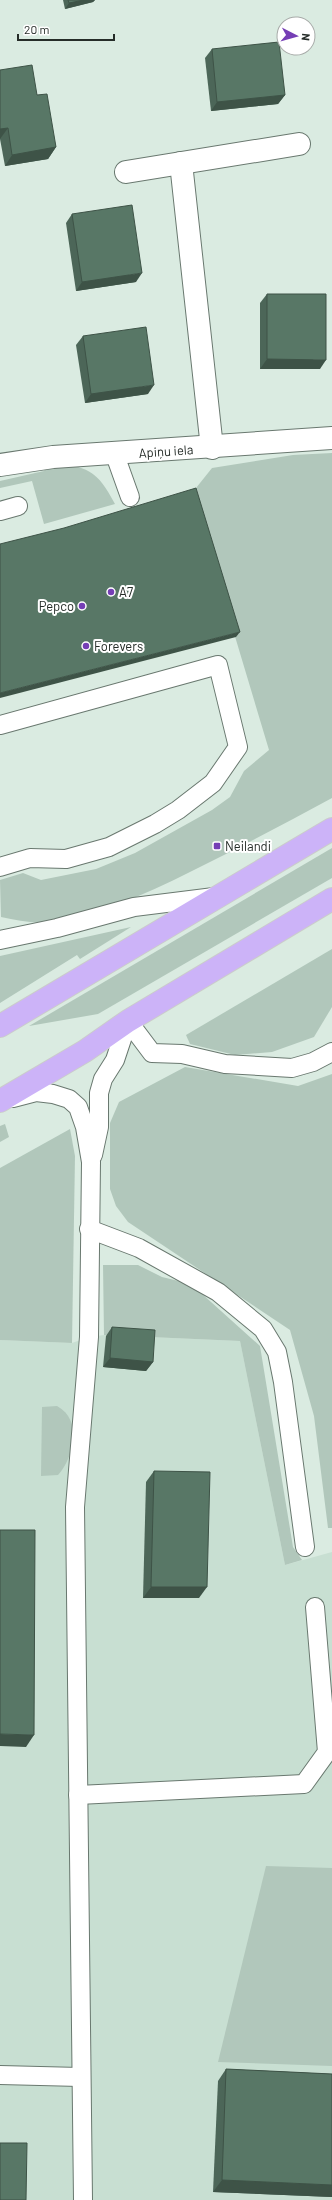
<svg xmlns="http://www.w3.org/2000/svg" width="332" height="2200" font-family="Barlow,sans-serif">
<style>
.built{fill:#c8dfd2}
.green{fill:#b1c7bb}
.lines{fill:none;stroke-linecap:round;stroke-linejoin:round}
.lane-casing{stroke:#69786f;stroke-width:20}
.street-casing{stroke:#69786f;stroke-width:24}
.highway-casing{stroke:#cbcccb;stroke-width:24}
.lane{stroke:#fff;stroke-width:18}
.street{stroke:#fff;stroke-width:22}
.highway{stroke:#ccb3f8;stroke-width:22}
.wall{fill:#4c6658}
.shaded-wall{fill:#3e5347}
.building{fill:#587766;stroke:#3e5347}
.poi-dot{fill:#753eb5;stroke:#fff;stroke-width:1.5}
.labels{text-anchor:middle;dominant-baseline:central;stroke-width:4;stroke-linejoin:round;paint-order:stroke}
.street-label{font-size:13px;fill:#252c28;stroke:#fff}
.poi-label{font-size:13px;fill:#252c28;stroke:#fff;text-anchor:start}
</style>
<rect width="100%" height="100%" fill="#daebe1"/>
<path class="built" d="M 104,1335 L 240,1341 L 285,1565 L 332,1552 L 332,2200 L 0,2200 L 0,1340 L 72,1343 L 89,1337 Z"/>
<g class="green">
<path d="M 332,453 L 332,798 C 288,822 244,845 200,867 C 152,891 103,915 49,922 C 33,924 17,920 1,917 L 0,880 L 23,873 L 41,880 L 96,869 L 135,853 L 212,810 L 230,797 L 244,771 L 269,750 L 192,493 L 212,468 L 293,455 Z"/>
<path d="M 49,464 C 87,465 97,470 115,504 L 44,524 L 32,481 L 0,488 L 0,481 L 44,471 Z"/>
<path d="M 332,848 L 332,878 L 98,1014 L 29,1026 Z"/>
<path d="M 131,927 L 80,959 L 77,955 L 0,1003 L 0,956 Z"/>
<path d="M 332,949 L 332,1007 L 314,1037 L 272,1052 L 235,1055 L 190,1044 L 186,1035 Z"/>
<path d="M 185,1067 L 298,1086 L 332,1074 L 332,1528 L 328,1528 L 314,1416 L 290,1330 L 128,1222 L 116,1206 L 110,1189 L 110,1123 L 119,1102 Z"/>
<path d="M 5,1124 L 9,1137 L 0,1142 L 0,1126 Z"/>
<path d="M 70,1129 L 75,1156 L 72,1343 L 0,1340 L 0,1168 Z"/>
<path d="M 103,1265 L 138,1265 L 162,1277 L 191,1284 L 260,1346 L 293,1547 L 302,1560 L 285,1565 L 240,1341 L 104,1335 Z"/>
<path d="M 57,1406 C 83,1420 74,1457 58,1475 L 41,1476 L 42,1407 Z"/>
<path d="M 266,1866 L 332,1868 L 332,2066 L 218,2062 Z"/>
</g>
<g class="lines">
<defs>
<g id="lane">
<path d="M 115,455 L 130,497"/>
<path d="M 0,511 L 18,506"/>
<path d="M 0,725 L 218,665 L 238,747 L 213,783 L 178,810 L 155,824 L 109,847 L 66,859 L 30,858 L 0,867"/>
<path d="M 0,940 L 57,928 L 134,907 L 214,897"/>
<path d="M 128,1021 L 152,1053 L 182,1054 L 225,1064 L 292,1068 L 313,1062 L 332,1052"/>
<path d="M 13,1098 L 36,1092 L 53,1094 L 69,1099 L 78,1107 L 85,1127 L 91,1162 L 89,1337 L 75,1507 L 83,2200"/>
<path d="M 93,1155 L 99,1127 L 99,1093 L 103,1079 L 115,1060 L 128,1021"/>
<path d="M 89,1229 L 139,1248 L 218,1292 L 263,1329 L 277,1352 L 283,1382 L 305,1547"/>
<path d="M 78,1795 L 304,1784 L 327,1752 L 315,1607"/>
<path d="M 0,2075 L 80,2077"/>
</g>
<g id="street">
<path d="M 181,163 L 212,448"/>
<path d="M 126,172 L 299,144"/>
<path d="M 0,465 L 53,457 L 332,438"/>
</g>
<g id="highway">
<path d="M 0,1026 L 332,829"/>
<path d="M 0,1101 L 85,1051 L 128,1021 L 332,899"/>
</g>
</defs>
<use href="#lane" class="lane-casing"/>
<use href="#street" class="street-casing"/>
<use href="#highway" class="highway-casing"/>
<use href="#lane" class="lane"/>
<use href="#street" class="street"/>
<use href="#highway" class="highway"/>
</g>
<g class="wall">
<path d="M 63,0 L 95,0 L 93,2 L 65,9 Z"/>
<path d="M 212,49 L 285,95 L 278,104 L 211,111 L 205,58 Z"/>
<path d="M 0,70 L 37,95 L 56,147 L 48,159 L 5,166 L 0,139 Z"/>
<path d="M 72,214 L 136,282 L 76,291 L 66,223 Z"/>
<path d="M 267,294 L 320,369 L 260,369 L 260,303 Z"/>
<path d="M 83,336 L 148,394 L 85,403 L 76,345 Z"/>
<path d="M 112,1327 L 153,1362 L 146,1371 L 103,1367 L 106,1336 Z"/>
<path d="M 154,1471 L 199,1598 L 143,1598 L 146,1482 Z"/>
<path d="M 226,2069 L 332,2074 L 332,2197 L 213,2192 L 218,2081 Z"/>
</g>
<g class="shaded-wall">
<path d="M 84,0 L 95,0 L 93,2 L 65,9 L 69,3 Z"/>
<path d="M 285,95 L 278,104 L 211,111 L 217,102 Z"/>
<path d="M 8,128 L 0,139 L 0,129 Z"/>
<path d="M 56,147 L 48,159 L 5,166 L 12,155 Z"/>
<path d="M 142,273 L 136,282 L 76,291 L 82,282 Z"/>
<path d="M 267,359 L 326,360 L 320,369 L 260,369 Z"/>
<path d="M 154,385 L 148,394 L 85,403 L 91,394 Z"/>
<path d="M 240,632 L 236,637 L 0,698 L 0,693 Z"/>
<path d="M 110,1358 L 153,1362 L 146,1371 L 103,1367 Z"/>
<path d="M 151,1587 L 207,1587 L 199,1598 L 143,1598 Z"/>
<path d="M 0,1734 L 34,1735 L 26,1747 L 0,1746 Z"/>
<path d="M 222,2180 L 332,2185 L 332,2197 L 213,2192 Z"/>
</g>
<g class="building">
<path d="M 68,0 L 84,0 L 69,3 Z"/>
<path d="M 279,42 L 285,95 L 217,102 L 212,49 Z"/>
<path d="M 32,65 L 37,95 L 47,94 L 56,147 L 12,155 L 8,128 L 0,129 L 0,70 Z"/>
<path d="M 132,205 L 142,273 L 82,282 L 72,214 Z"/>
<path d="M 267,294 L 326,294 L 326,360 L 267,359 Z"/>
<path d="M 146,327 L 154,385 L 91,394 L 83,336 Z"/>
<path d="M 196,488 L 240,632 L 0,693 L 0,544 L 64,528 Z"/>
<path d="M 112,1327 L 155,1330 L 153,1362 L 110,1358 Z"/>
<path d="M 154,1471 L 210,1472 L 207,1587 L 151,1587 Z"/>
<path d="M 0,1530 L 35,1530 L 34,1735 L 0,1734 Z"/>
<path d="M 226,2069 L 332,2074 L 332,2185 L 222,2180 Z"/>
<path d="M 0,2143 L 27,2143 L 26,2200 L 0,2200 Z"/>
</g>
<g class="poi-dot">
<circle cx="111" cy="592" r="4"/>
<circle cx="82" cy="606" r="4"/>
<circle cx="86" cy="646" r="4"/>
<rect x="213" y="842" width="8" height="8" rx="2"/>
</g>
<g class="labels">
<g class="street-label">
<text transform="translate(166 451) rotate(-4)">Apiņu iela</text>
</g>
<g class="poi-label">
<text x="119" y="592">A7</text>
<text x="74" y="606" text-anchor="end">Pepco</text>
<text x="94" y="646">Forevers</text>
<text x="225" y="846">Neilandi</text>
</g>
</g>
<g transform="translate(296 36) rotate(96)"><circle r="19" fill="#ffffff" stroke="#a8aba9"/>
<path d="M0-3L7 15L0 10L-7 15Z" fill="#753eb5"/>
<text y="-6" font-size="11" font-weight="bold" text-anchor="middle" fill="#252c28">N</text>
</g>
<path d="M18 34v6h96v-6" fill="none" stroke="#252c28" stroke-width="2"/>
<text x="24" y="34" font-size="12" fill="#252c28" stroke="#ffffff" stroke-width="3" paint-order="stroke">20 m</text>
</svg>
